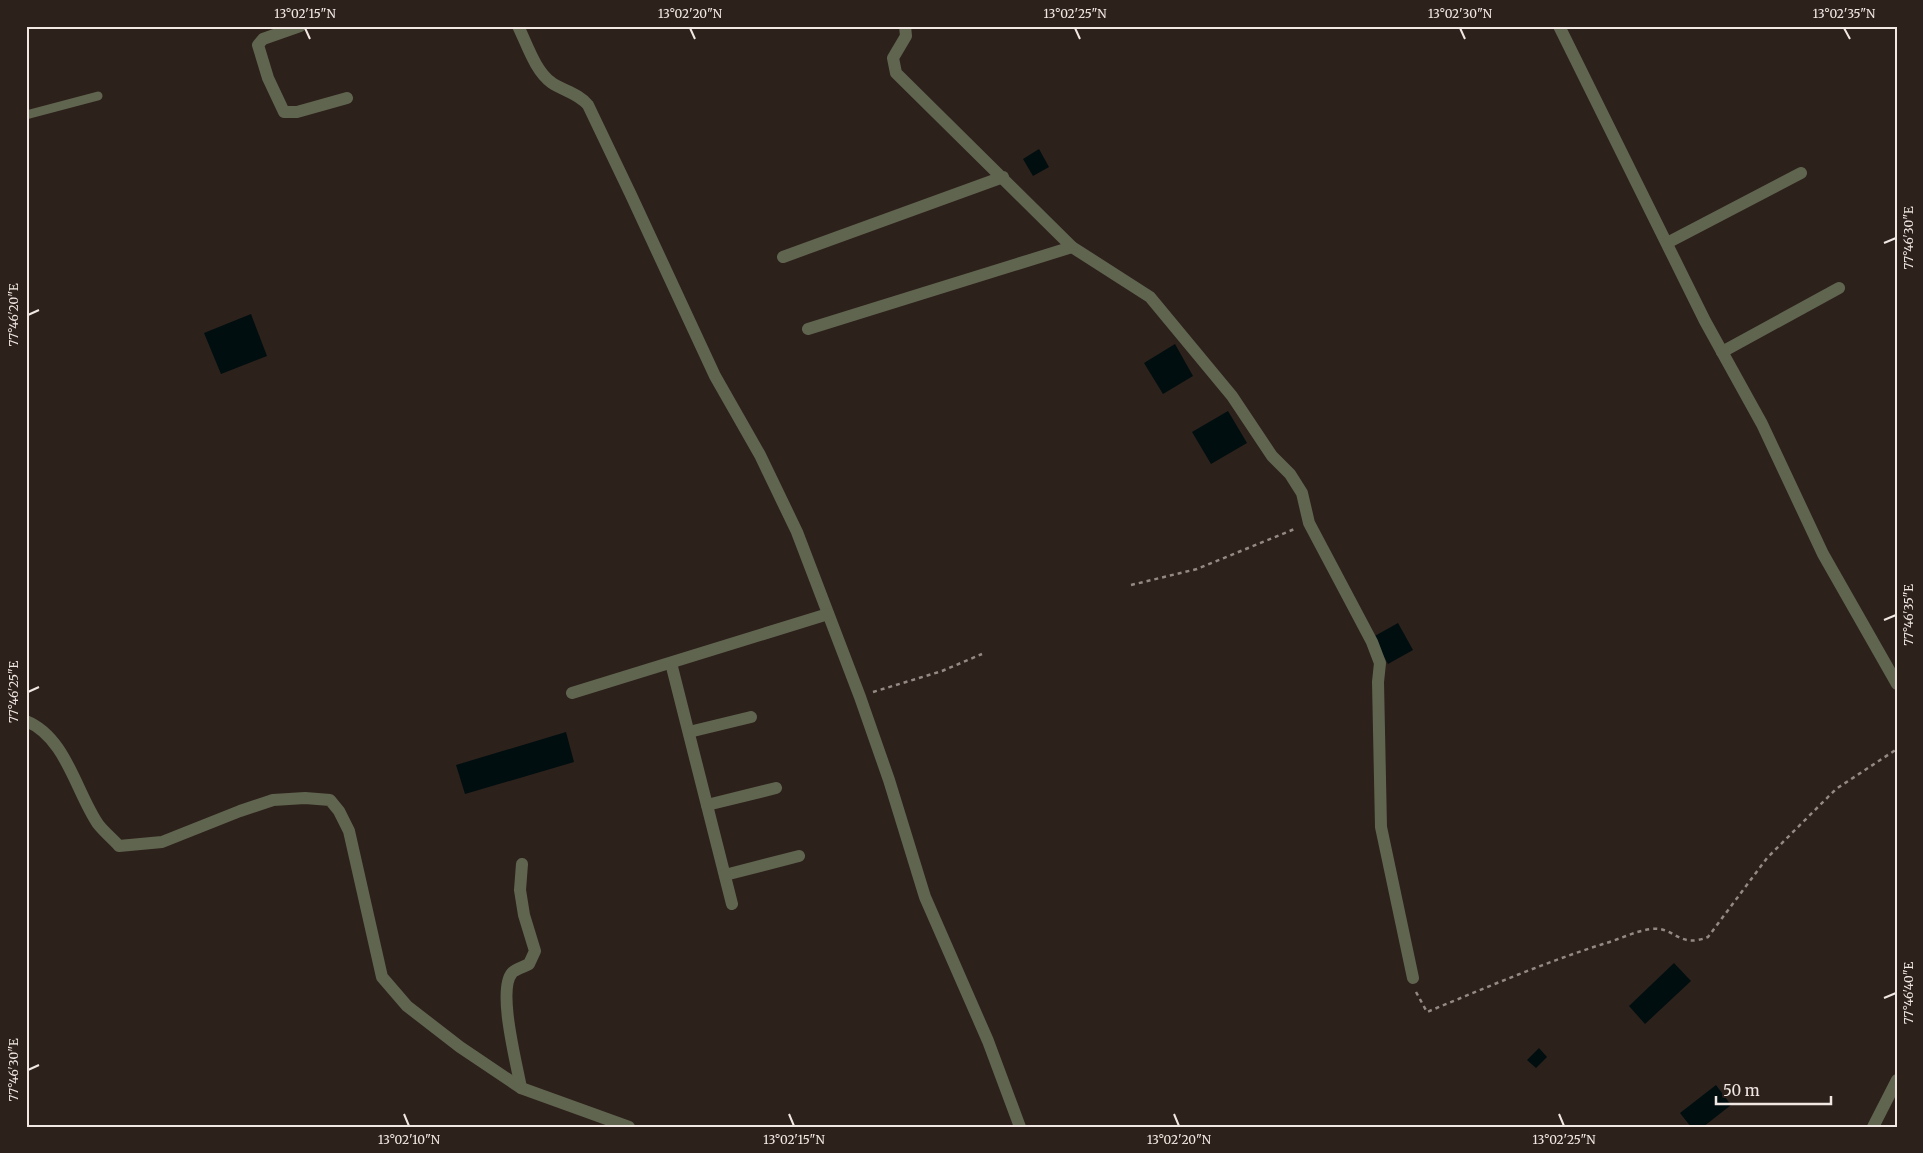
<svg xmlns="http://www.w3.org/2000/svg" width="1923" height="1153" font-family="Merriweather,serif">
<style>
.water{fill:#000e10}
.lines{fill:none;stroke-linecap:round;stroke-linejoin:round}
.path{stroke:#948984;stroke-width:2.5;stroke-dasharray:4 4;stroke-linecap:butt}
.service{stroke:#606550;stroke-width:9}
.minor{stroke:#606550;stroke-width:12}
.tertiary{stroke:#606550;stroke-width:12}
.ticks{fill:none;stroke:#f1e8e4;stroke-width:2}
.neatline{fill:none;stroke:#f1e8e4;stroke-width:2}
.ticks-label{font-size:12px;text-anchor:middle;fill:#f1e8e4}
</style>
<rect width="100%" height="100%" fill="#2d211b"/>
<g class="water">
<path d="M 1039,149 L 1049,167 L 1033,176 L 1023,159 Z"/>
<path d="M 251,314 L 267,356 L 221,374 L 204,333 Z"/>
<path d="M 1175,344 L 1193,376 L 1163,394 L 1144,363 Z"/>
<path d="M 1228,411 L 1247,443 L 1211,464 L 1192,432 Z"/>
<path d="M 1398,623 L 1413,650 L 1388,664 L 1373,637 Z"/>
<path d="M 566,732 L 574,762 L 465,794 L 456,765 Z"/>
<path d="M 1674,963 L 1691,981 L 1645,1024 L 1629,1006 Z"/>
<path d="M 1539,1048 L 1547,1057 L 1536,1068 L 1527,1060 Z"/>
<path d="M 1716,1085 L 1731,1105 L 1703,1127 L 1691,1127 L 1680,1113 Z"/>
</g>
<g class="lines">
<g class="path">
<path d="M 1131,585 L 1197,569 L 1297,528"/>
<path d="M 873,692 L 942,671 L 982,654"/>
<path d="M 1416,992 L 1427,1012 C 1485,988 1543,963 1603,944 C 1618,940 1635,931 1651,929 C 1675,926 1678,949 1708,937 L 1767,858 L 1836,789 L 1897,749"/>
</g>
<path class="service" d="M 26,115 L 98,96"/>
<g class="minor">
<path d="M 300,26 L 263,39 L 258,45 L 268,78 L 284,112 L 297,112 L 347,98"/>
<path d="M 518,26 C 527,44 535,71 552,83 C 564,91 578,93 588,105 L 631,195 L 715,376 L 760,455 L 797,532 L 860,697 L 889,780 L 925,897 L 988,1041 L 1020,1127"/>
<path d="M 905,26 L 906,36 L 893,58 L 896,73 L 1072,247 L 1150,297 L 1232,396 L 1272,456 L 1290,474 L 1302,493 L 1309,523 L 1372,642 L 1380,663 L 1378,682 L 1381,827 L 1413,978"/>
<path d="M 1559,26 L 1705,321 L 1762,424 L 1823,554 L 1897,684"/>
<path d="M 1667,243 L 1801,173"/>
<path d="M 783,257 L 1003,177"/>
<path d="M 808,329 L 1072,247"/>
<path d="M 1722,352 L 1839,288"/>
<path d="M 671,663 L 732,904"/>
<path d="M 572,693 L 828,614"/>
<path d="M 26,721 C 66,737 76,792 98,824 C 104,832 113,839 119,846 L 162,842 L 240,811 L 273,800 L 305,798 L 330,800 L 339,811 L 349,831 L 382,977 L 407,1006 L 460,1047 L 521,1088 L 629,1127"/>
<path d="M 689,732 L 751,717"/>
<path d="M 707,805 L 776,788"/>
<path d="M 725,875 L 799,856"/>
<path d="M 521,1088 C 517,1065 497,990 512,973 C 515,969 524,967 529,964 L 535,951 L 524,915 L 520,890 L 522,864"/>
</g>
<path class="tertiary" d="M 1873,1127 L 1897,1080"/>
</g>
<path class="ticks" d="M 305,28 L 310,39M 690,28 L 695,39M 1075,28 L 1080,39M 1460,28 L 1465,39M 1844,28 L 1850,39M 1884,243 L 1896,238M 28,315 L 39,310M 1884,620 L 1896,615M 28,692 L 39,687M 1884,998 L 1896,993M 28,1070 L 39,1065M 404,1114 L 409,1126M 789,1114 L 794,1126M 1174,1114 L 1179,1126M 1559,1114 L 1564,1126"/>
<rect width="1923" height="1153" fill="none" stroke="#2d211b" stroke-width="55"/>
<path d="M1716 1096v8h115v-8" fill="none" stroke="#f1e8e4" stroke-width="2.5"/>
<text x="1723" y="1096" font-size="15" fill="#f1e8e4" stroke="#2d211b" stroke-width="4" paint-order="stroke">50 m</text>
<rect x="28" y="28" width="1868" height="1098" class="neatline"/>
<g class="ticks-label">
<text x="305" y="18">13°02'15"N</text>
<text x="690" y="18">13°02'20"N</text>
<text x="1075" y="18">13°02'25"N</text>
<text x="1460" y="18">13°02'30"N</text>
<text x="1844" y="18">13°02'35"N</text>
<text transform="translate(1909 238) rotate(-90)" y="4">77°46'30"E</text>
<text transform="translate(14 315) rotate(-90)" y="4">77°46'20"E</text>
<text transform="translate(1909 615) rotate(-90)" y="4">77°46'35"E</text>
<text transform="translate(14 692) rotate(-90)" y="4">77°46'25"E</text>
<text transform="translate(1909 993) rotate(-90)" y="4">77°46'40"E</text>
<text transform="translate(14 1070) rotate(-90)" y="4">77°46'30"E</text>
<text x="409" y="1144">13°02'10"N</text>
<text x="794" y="1144">13°02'15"N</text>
<text x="1179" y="1144">13°02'20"N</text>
<text x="1564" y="1144">13°02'25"N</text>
</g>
</svg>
